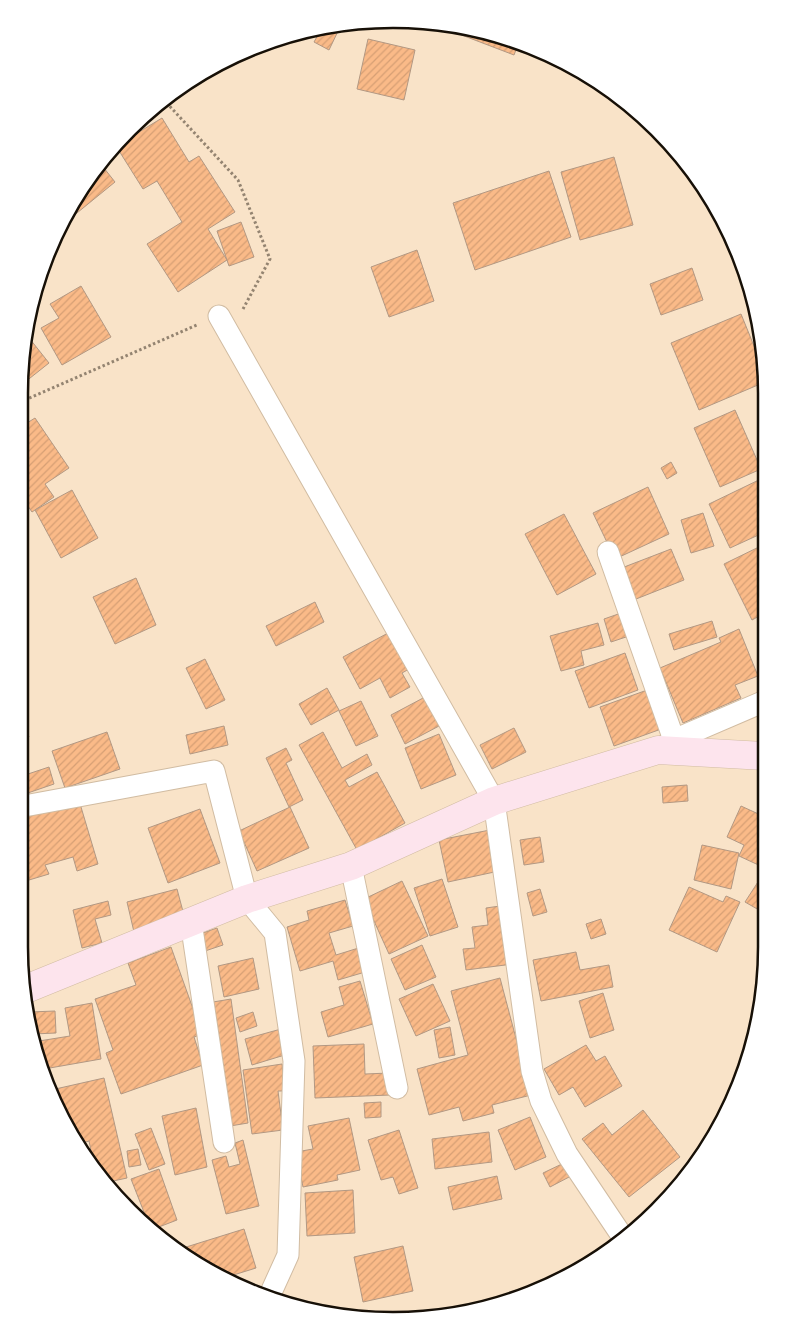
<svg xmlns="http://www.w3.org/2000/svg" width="785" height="1340" font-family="Figtree,sans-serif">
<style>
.building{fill:url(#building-hatch);stroke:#b29883}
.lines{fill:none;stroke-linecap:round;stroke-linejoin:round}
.minor-casing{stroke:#d1bca2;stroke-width:23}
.secondary-casing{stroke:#d1bca2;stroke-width:29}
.path{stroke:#948471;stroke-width:3;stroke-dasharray:2.5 2.5;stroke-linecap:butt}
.minor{stroke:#fff;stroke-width:21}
.secondary{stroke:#fde4ed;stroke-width:28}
.rim{fill:none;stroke:#171007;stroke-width:2.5}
</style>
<defs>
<pattern id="building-hatch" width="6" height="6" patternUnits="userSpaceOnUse" patternTransform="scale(1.25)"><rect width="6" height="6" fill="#faba88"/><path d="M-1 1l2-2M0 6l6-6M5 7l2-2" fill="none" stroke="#d69f74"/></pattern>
</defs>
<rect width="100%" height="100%" fill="#f9e3c8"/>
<g class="building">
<path d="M 335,24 L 340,27 L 329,50 L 314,42 L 323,26 Z"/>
<path d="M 462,26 L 519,42 L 514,55 L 459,34 Z"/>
<path d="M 313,28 L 307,37 L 299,32 Z"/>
<path d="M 293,34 L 286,44 L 279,38 Z"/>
<path d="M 368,39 L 415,50 L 404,100 L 357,89 Z"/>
<path d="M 162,118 L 189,162 L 199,156 L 235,212 L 208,229 L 227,260 L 178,292 L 147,244 L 182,222 L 157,181 L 143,189 L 116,146 Z"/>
<path d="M 614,157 L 633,225 L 580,240 L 561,172 Z"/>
<path d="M 100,163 L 115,182 L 72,217 L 68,212 L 82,185 Z"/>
<path d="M 549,171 L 571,237 L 475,270 L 453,203 Z"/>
<path d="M 241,222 L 254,257 L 229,266 L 217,231 Z"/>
<path d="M 417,250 L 434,301 L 389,317 L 371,267 Z"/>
<path d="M 692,268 L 703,300 L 661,315 L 650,284 Z"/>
<path d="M 81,286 L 111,337 L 62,365 L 41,328 L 59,318 L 50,304 Z"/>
<path d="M 741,314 L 765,373 L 765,382 L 699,410 L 671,343 Z"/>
<path d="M 26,334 L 49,363 L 20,386 L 20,368 Z"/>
<path d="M 735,410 L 761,469 L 720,487 L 694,428 Z"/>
<path d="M 35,418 L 69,468 L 45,484 L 54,497 L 32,512 L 19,493 L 19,428 Z"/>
<path d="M 671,462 L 677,473 L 667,479 L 661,468 Z"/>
<path d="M 765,477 L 765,532 L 730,548 L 709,504 Z"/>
<path d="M 648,487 L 669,534 L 615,559 L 593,513 Z"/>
<path d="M 72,490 L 98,538 L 61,558 L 35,510 Z"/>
<path d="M 703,513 L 714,546 L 691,553 L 681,520 Z"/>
<path d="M 564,514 L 596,574 L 557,595 L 525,534 Z"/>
<path d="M 765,544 L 765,613 L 752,620 L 724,564 Z"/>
<path d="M 671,549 L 684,580 L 631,601 L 619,569 Z"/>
<path d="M 136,578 L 156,625 L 115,644 L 93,597 Z"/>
<path d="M 315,602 L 324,622 L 276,646 L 266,626 Z"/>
<path d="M 624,612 L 632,635 L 611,642 L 604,619 Z"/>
<path d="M 712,621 L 717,637 L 674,650 L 669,634 Z"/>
<path d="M 598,623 L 604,645 L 581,651 L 584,665 L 561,671 L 550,636 Z"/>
<path d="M 739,629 L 758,676 L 735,685 L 741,698 L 683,723 L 660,668 L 721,642 L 719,638 Z"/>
<path d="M 390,632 L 409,669 L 402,673 L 410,687 L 390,698 L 380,678 L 360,689 L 343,657 Z"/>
<path d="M 625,653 L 638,690 L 589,708 L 575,671 Z"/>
<path d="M 205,659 L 225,700 L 206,709 L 186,668 Z"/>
<path d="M 327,688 L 339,710 L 311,725 L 299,704 Z"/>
<path d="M 650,689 L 664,728 L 614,746 L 600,707 Z"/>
<path d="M 425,697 L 439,726 L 405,744 L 391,715 Z"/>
<path d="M 361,701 L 378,736 L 356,746 L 339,711 Z"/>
<path d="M 19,711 L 29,737 L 19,741 Z"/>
<path d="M 224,726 L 228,745 L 190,754 L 186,735 Z"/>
<path d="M 514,728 L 526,752 L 492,769 L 480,745 Z"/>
<path d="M 107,732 L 120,769 L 65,788 L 52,751 Z"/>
<path d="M 323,732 L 342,768 L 367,754 L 372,765 L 345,780 L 349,787 L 377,772 L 405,823 L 357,850 L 299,745 Z"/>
<path d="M 439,734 L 456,775 L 421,789 L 405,748 Z"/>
<path d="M 286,748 L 292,760 L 286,763 L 303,800 L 289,807 L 266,758 Z"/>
<path d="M 49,767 L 54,784 L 19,796 L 19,777 Z"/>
<path d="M 687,785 L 688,801 L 663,803 L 662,787 Z"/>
<path d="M 78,797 L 98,864 L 77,871 L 73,857 L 45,865 L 49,874 L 19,883 L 19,816 Z"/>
<path d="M 741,806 L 765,817 L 765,868 L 739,856 L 744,845 L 727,837 Z"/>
<path d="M 290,807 L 309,848 L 257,871 L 239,831 Z"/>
<path d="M 200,809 L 220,863 L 168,883 L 148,828 Z"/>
<path d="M 490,830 L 499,871 L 448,882 L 439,840 Z"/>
<path d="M 540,837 L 544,862 L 524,865 L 520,840 Z"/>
<path d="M 702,845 L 739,853 L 731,889 L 694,880 Z"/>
<path d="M 765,871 L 765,899 L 759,910 L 745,902 Z"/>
<path d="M 442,879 L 458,927 L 430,936 L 414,888 Z"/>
<path d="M 402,881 L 428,936 L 389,954 L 364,899 Z"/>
<path d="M 689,887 L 723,902 L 726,896 L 740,902 L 717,952 L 669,930 Z"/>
<path d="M 177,889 L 185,919 L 134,932 L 127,902 Z"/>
<path d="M 540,889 L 547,912 L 533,916 L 527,893 Z"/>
<path d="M 345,900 L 353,926 L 329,933 L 336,955 L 365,946 L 372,970 L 338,980 L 333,961 L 300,971 L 287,927 L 309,920 L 307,911 Z"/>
<path d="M 108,901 L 111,915 L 95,919 L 102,943 L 82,948 L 73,910 Z"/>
<path d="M 507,905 L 513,964 L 466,970 L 463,949 L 475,948 L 472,927 L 488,925 L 486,908 Z"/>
<path d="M 601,919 L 606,934 L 591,939 L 586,924 Z"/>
<path d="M 217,928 L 223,945 L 205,951 L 200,934 Z"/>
<path d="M 422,945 L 436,977 L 405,990 L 391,959 Z"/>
<path d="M 171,947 L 202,1034 L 194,1037 L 203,1065 L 121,1094 L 106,1053 L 113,1050 L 95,999 L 136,985 L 128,963 Z"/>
<path d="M 576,952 L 580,970 L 609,965 L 613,987 L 541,1001 L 533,960 Z"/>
<path d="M 253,958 L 259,989 L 224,997 L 218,966 Z"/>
<path d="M 500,978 L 531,1095 L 492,1105 L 494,1113 L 463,1121 L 459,1107 L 429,1115 L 417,1069 L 468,1055 L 451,991 Z"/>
<path d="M 360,981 L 373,1024 L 328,1037 L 321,1012 L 344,1005 L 339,987 Z"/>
<path d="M 433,984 L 450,1021 L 416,1036 L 399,999 Z"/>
<path d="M 603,993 L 614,1030 L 590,1038 L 579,1001 Z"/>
<path d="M 231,999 L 248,1123 L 224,1127 L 207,1003 Z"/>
<path d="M 92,1003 L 101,1059 L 44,1069 L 39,1041 L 70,1036 L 65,1008 Z"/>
<path d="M 55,1011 L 56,1033 L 33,1034 L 30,1012 Z"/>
<path d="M 253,1012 L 257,1026 L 240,1032 L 236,1018 Z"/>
<path d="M 450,1027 L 455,1055 L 439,1058 L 434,1030 Z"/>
<path d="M 281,1029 L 288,1054 L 252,1065 L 245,1039 Z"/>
<path d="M 364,1044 L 365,1074 L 389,1073 L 390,1095 L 315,1098 L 313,1046 Z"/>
<path d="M 586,1045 L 596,1061 L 605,1056 L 622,1086 L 585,1107 L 573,1087 L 559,1095 L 544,1069 Z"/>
<path d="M 282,1064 L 285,1091 L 278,1091 L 283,1130 L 252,1134 L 243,1070 Z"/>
<path d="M 104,1078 L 127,1178 L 104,1183 L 96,1175 L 89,1141 L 79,1144 L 51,1090 Z"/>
<path d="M 381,1102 L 381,1117 L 365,1118 L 364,1103 Z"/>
<path d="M 196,1108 L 207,1167 L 175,1175 L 162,1116 Z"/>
<path d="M 643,1110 L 680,1157 L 629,1197 L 582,1139 L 603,1123 L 612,1135 Z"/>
<path d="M 530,1117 L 546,1157 L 515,1170 L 498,1130 Z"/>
<path d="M 349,1118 L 360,1170 L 337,1175 L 338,1180 L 303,1187 L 296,1152 L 313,1149 L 308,1126 Z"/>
<path d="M 151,1128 L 165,1164 L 149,1170 L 135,1134 Z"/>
<path d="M 399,1130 L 418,1188 L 399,1194 L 393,1177 L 381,1180 L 368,1140 Z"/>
<path d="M 489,1132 L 492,1162 L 435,1169 L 432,1139 Z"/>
<path d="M 243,1140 L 259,1206 L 226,1214 L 212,1160 L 226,1156 L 229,1167 L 240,1164 L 235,1143 Z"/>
<path d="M 138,1149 L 141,1165 L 129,1167 L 127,1151 Z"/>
<path d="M 564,1163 L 571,1176 L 550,1187 L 543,1173 Z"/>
<path d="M 159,1169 L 177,1220 L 151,1230 L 131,1179 Z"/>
<path d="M 497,1176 L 502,1199 L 453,1210 L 448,1187 Z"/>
<path d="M 353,1190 L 355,1233 L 307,1236 L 305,1193 Z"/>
<path d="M 244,1229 L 256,1268 L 227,1277 L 185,1255 L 183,1248 Z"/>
<path d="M 403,1246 L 413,1291 L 363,1302 L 354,1257 Z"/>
</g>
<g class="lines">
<defs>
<g id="minor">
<path d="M 219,316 L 494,801 L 532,1071 L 541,1101 L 567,1154 L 624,1239"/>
<path d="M 608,552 L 674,740"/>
<path d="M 663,747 L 674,740 L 765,701"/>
<path d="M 19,807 L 214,771 L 247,899 L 275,933 L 294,1061 L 288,1255 L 268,1299"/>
<path d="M 351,866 L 397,1088"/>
<path d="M 191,922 L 224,1142"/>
</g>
<path id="secondary" d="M 26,989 L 247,899 L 351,866 L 494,801 L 658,750 L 765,756"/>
</defs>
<use href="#minor" class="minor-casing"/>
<use href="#secondary" class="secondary-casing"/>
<g class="path">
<path d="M 163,99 L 238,180 L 270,259 L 243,309"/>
<path d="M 20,402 L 197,325"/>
</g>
<use href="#minor" class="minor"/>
<use href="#secondary" class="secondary"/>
</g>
<path d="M0 0H785V1340H0ZM393 28H393A365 365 0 0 1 758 393V947A365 365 0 0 1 393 1312H393A365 365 0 0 1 28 947V393A365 365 0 0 1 393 28Z" fill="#fff" fill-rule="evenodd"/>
<path class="rim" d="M393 28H393A365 365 0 0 1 758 393V947A365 365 0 0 1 393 1312H393A365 365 0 0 1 28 947V393A365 365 0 0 1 393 28Z"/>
</svg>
